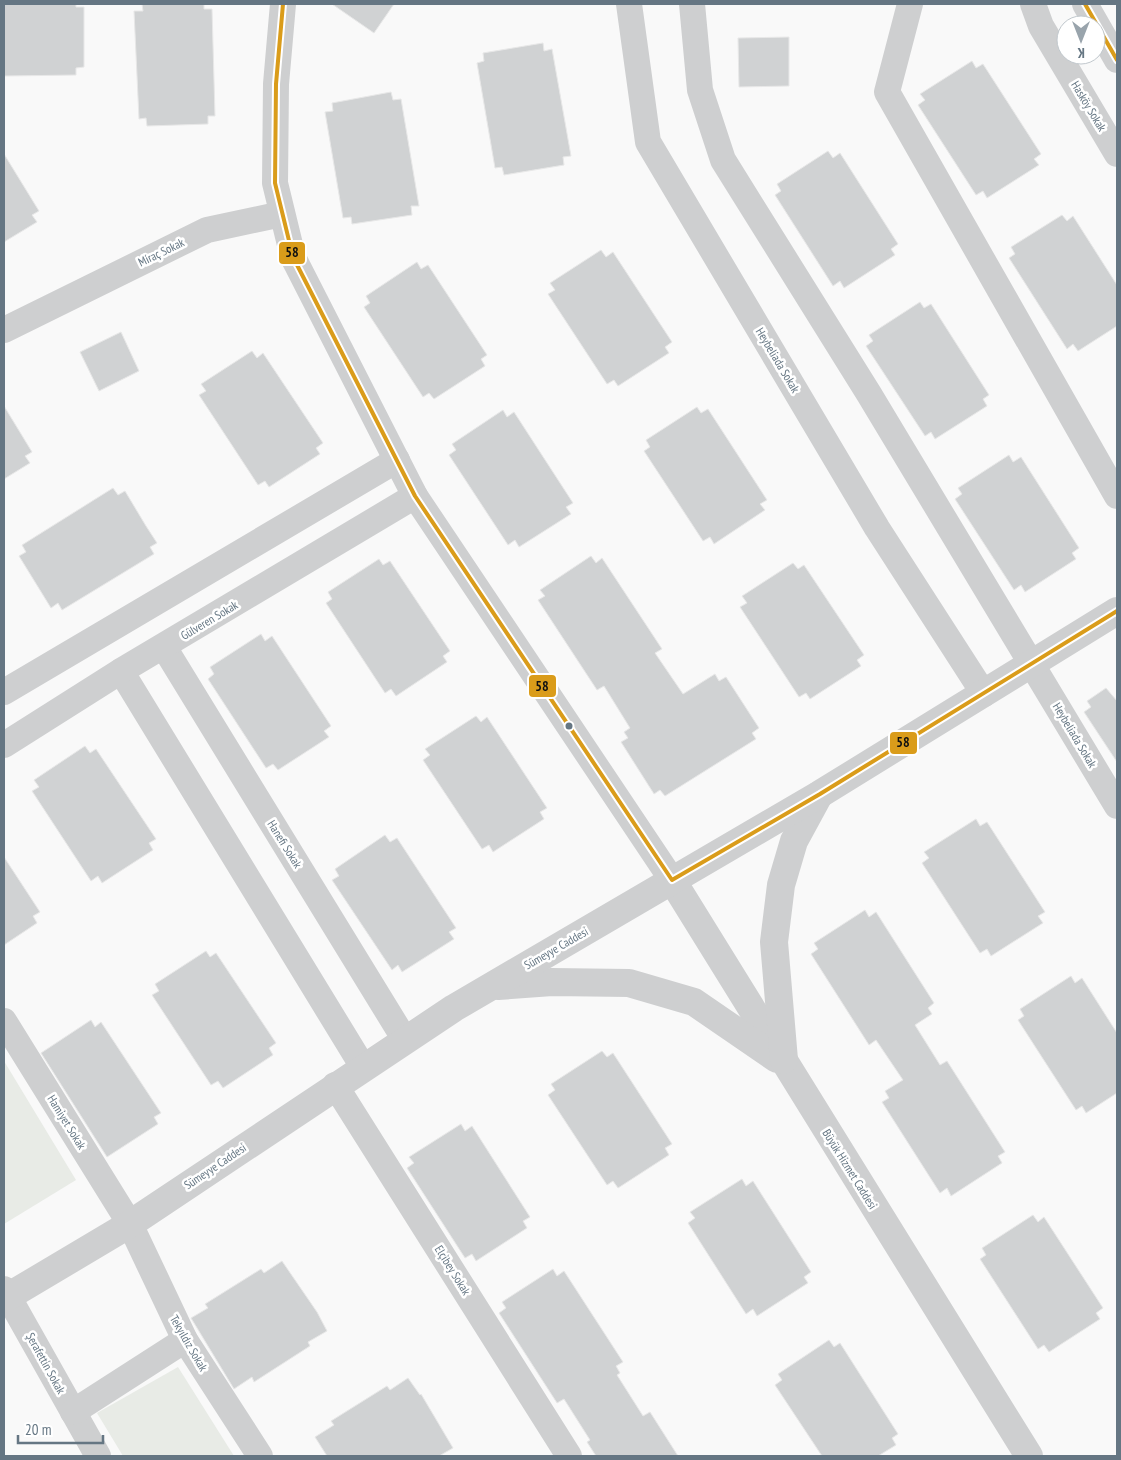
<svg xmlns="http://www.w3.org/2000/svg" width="1121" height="1460" font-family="'PT Sans Narrow',sans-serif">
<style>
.green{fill:#e8ebe6}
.building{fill:#d0d2d3;stroke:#e8e8e8}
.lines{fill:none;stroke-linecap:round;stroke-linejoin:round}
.minor{stroke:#cecfd0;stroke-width:26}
.tertiary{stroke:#cecfd0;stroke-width:28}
.bus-1-casing{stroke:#fff;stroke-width:8}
.bus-1{stroke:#da9c1a;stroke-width:4}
.bus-dot{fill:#657683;stroke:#fff;stroke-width:2}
.labels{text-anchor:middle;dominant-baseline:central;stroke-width:5;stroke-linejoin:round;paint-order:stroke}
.street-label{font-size:12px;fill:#657683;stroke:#fff}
.line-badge{stroke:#fff;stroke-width:2}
.pale-badge-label{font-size:14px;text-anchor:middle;font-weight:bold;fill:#111}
</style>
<rect width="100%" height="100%" fill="#f9f9f9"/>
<g class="green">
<path d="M 4,1061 L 76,1180 L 4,1224 Z"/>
<path d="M 178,1367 L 234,1456 L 123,1456 L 97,1413 Z"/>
</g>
<g class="building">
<path d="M 4,4 L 76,4 L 76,7 L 84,7 L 84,67 L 76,68 L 76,75 L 4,76 Z"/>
<path d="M 142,4 L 204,4 L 204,9 L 212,9 L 215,116 L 208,116 L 208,124 L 147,126 L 146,118 L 139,119 L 134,11 L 143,11 Z"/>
<path d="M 332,4 L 394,4 L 374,33 Z"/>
<path d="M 789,37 L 789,86 L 739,87 L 738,38 Z"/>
<path d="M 543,43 L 544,51 L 552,49 L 571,156 L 563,157 L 564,165 L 504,175 L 502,167 L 495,168 L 477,63 L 484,61 L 483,53 Z"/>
<path d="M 972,61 L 976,68 L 983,64 L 1041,154 L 1034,159 L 1039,165 L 987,198 L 983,191 L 976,195 L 918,105 L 925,100 L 920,94 Z"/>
<path d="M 391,92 L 393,100 L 401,99 L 419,206 L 411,206 L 412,215 L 352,224 L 351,217 L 343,218 L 325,112 L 333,111 L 332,103 Z"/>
<path d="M 828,151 L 833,158 L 840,153 L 898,244 L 891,249 L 895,255 L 844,288 L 840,281 L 833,286 L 775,195 L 781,191 L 777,184 Z"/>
<path d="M 4,154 L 39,211 L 32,215 L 37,222 L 4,242 Z"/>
<path d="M 1062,215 L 1067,221 L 1073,216 L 1117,285 L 1117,326 L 1078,351 L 1073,344 L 1067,349 L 1009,258 L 1015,254 L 1011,247 Z"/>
<path d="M 601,250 L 606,257 L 613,252 L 672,342 L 665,347 L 669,353 L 618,386 L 614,380 L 607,384 L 548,294 L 555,290 L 550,283 Z"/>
<path d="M 417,262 L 421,269 L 428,265 L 487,355 L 481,359 L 485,366 L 434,399 L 429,393 L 423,397 L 364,307 L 370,303 L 366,296 Z"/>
<path d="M 920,302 L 924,308 L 931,304 L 989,395 L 983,399 L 987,406 L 935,439 L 931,432 L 925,436 L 866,346 L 873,341 L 869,335 Z"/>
<path d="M 121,332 L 139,371 L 99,391 L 80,352 Z"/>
<path d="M 252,351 L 257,358 L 263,353 L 323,443 L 316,448 L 320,454 L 269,487 L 265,481 L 258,485 L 199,395 L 206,391 L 201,384 Z"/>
<path d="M 4,406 L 32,452 L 25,456 L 30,463 L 4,479 Z"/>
<path d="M 697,407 L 701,413 L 708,409 L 767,500 L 760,504 L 765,510 L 714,544 L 710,537 L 703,541 L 644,451 L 650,447 L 646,440 Z"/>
<path d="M 503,410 L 507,417 L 514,412 L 573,503 L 566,507 L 571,514 L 519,547 L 515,540 L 508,545 L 449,455 L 456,450 L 452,444 Z"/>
<path d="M 1009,455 L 1013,462 L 1021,457 L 1079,548 L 1072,553 L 1076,559 L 1025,592 L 1021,585 L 1014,590 L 955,499 L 962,494 L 958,488 Z"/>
<path d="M 113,488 L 118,495 L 125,491 L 146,526 L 157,543 L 150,547 L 154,554 L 62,610 L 58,603 L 51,608 L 19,556 L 26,552 L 22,545 Z"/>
<path d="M 591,556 L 596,563 L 602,558 L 662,649 L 655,653 L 683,694 L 715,674 L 719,681 L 726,677 L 759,728 L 752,733 L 756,739 L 665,796 L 660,790 L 654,794 L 621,742 L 628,738 L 624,732 L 630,728 L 604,686 L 597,690 L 538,600 L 545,596 L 540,590 Z"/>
<path d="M 379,559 L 383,565 L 390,561 L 450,651 L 443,656 L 447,662 L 396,696 L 391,689 L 385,693 L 326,603 L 332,599 L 328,592 Z"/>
<path d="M 793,563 L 798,569 L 804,565 L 864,655 L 857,660 L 861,666 L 810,699 L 806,693 L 799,697 L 740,607 L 747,603 L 742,596 Z"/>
<path d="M 261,634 L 265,641 L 272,636 L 331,726 L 324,731 L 329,737 L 278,770 L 273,764 L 266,768 L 208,679 L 214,674 L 210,667 Z"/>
<path d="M 1106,688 L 1117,701 L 1117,762 L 1084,712 L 1091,707 L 1087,701 Z"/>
<path d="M 476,716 L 481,722 L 487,717 L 547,808 L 540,812 L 544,819 L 493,852 L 489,845 L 482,849 L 423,760 L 430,755 L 425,749 Z"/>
<path d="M 85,746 L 90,753 L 96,749 L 156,839 L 149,843 L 153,850 L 102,883 L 98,876 L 91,881 L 32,791 L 39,787 L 34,780 Z"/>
<path d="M 976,819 L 980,826 L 987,822 L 1045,912 L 1038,916 L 1043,923 L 991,956 L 987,949 L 980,953 L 922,863 L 929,858 L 924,852 Z"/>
<path d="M 385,835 L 390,842 L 397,838 L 456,928 L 449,932 L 454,939 L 402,972 L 398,965 L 392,970 L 332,880 L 339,876 L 335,869 Z"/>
<path d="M 4,857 L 40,912 L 33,916 L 37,923 L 4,945 Z"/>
<path d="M 865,910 L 869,917 L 876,912 L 934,1003 L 928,1008 L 932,1014 L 915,1025 L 940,1065 L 947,1061 L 1005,1152 L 998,1156 L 1002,1163 L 951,1196 L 947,1188 L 940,1193 L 882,1102 L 889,1098 L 885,1091 L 903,1080 L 876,1040 L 869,1045 L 811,954 L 818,949 L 814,943 Z"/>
<path d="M 206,951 L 210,957 L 216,953 L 276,1043 L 269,1048 L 273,1055 L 223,1088 L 218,1081 L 211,1085 L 152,995 L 159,991 L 155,984 Z"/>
<path d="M 1071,976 L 1075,983 L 1082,978 L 1117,1033 L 1117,1093 L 1086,1113 L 1082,1106 L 1076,1110 L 1018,1020 L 1024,1016 L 1020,1009 Z"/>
<path d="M 91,1020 L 95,1027 L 101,1022 L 161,1113 L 154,1117 L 158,1124 L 107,1157 L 41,1053 Z"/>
<path d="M 602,1051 L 607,1057 L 613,1053 L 672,1144 L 665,1148 L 669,1155 L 618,1188 L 613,1181 L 607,1185 L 548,1095 L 555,1090 L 551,1084 Z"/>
<path d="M 461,1124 L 465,1131 L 472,1126 L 530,1217 L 523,1221 L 527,1228 L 476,1261 L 472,1254 L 465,1258 L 407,1168 L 414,1163 L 409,1157 Z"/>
<path d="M 742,1179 L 746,1186 L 753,1181 L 811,1272 L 804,1277 L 808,1283 L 757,1316 L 753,1309 L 746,1314 L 688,1223 L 695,1218 L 690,1212 Z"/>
<path d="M 1033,1215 L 1038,1222 L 1044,1217 L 1103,1308 L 1096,1313 L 1100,1319 L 1049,1352 L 1044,1345 L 1038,1349 L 980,1259 L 986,1255 L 982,1248 Z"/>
<path d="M 282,1261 L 317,1312 L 327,1331 L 308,1342 L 310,1346 L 254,1382 L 252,1377 L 234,1389 L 191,1318 L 208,1308 L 205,1304 L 261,1269 L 264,1273 Z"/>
<path d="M 553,1269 L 557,1276 L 564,1271 L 623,1362 L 616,1366 L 620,1373 L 617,1375 L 643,1416 L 650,1412 L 678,1456 L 596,1456 L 587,1442 L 590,1440 L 564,1399 L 557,1403 L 499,1313 L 506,1308 L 502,1302 Z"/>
<path d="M 829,1340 L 834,1347 L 840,1343 L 898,1434 L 892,1438 L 896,1445 L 878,1456 L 822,1456 L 775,1385 L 782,1380 L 778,1374 Z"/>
<path d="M 408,1378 L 420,1395 L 421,1394 L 453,1448 L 439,1456 L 327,1456 L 315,1437 L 334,1425 L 331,1421 L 387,1386 L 390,1390 Z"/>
</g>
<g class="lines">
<g class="minor">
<path d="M 283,4 L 276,84 L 275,183 L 293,257 L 415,496 L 672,880"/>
<path d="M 629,4 L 648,142 L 877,528 L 984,694"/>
<path d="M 692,4 L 700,90 L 723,160 L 869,394 L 1117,806"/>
<path d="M 910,4 L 887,92 L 1117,496"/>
<path d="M 1033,4 L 1041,26 L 1117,154"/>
<path d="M 1085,4 L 1117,60"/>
<path d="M 4,330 L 207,230 L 282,214"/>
<path d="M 164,647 L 405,1040"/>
<path d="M 121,671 L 363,1067"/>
<path d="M 4,692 L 397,460"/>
<path d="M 4,745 L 121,671 L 415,496"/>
<path d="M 4,1021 L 130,1224 L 185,1340 L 260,1456"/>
<path d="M 335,1085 L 569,1456"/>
<path d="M 4,1289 L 98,1456"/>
<path d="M 73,1412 L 185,1340"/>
</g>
<g class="tertiary">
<path d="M 672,880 L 1029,1456"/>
<path d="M 498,986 L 552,982 L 629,983 L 694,1002 L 777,1059"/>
<path d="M 784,1060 L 774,942 L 781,885 L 794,841 L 819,795"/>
<path d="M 4,1299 L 130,1224 L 454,1008 L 820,794 L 1117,611"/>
</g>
<defs>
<g id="bus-1">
<path d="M 283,4 L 276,84 L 275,183 L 293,257 L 415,496 L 672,880 L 820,794 L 1117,611"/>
<path d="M 1085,4 L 1117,60"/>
</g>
</defs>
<use href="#bus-1" class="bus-1-casing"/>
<use href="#bus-1" class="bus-1"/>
</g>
<circle class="bus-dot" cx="569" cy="726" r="4.5"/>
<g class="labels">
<g class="street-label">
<text transform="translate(1089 106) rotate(59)">Hasköy Sokak</text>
<text transform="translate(161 252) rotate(-26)">Miraç Sokak</text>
<text transform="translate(778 360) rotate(59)">Heybeliada Sokak</text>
<text transform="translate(209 620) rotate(-31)">Gülveren Sokak</text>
<text transform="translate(1075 735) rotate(59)">Heybeliada Sokak</text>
<text transform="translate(285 844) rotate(58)">Hanefi Sokak</text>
<text transform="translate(556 948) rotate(-30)">Sümeyye Caddesi</text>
<text transform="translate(67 1122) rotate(58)">Hamiyet Sokak</text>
<text transform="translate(215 1166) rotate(-34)">Sümeyye Caddesi</text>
<text transform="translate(850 1169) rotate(58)">Büyük Hizmet Caddesi</text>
<text transform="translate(453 1270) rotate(58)">Elçibey Sokak</text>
<text transform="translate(189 1343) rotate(60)">Tekyıldız Sokak</text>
<text transform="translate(46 1363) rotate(61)">Şerafettin Sokak</text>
</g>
</g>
<g class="line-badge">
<rect x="278" y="241" width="28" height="24" rx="5" fill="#da9c1a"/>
<rect x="528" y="674" width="29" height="24" rx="5" fill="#da9c1a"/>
<rect x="889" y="731" width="29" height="24" rx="5" fill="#da9c1a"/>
</g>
<g class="pale-badge-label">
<text x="292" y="257">58</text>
<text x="542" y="691">58</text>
<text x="903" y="747">58</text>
</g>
<rect width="1121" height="1460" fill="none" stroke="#657683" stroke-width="10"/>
<g transform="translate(1081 40) rotate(180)"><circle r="24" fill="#ffffff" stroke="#c1c8cd"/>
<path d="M0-4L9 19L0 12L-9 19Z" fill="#99a4ac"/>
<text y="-8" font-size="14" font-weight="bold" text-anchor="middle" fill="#657683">K</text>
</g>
<path d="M18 1435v8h85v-8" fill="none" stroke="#657683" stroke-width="2.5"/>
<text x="25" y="1435" font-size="15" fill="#657683" stroke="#ffffff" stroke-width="4" paint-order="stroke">20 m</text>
</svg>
